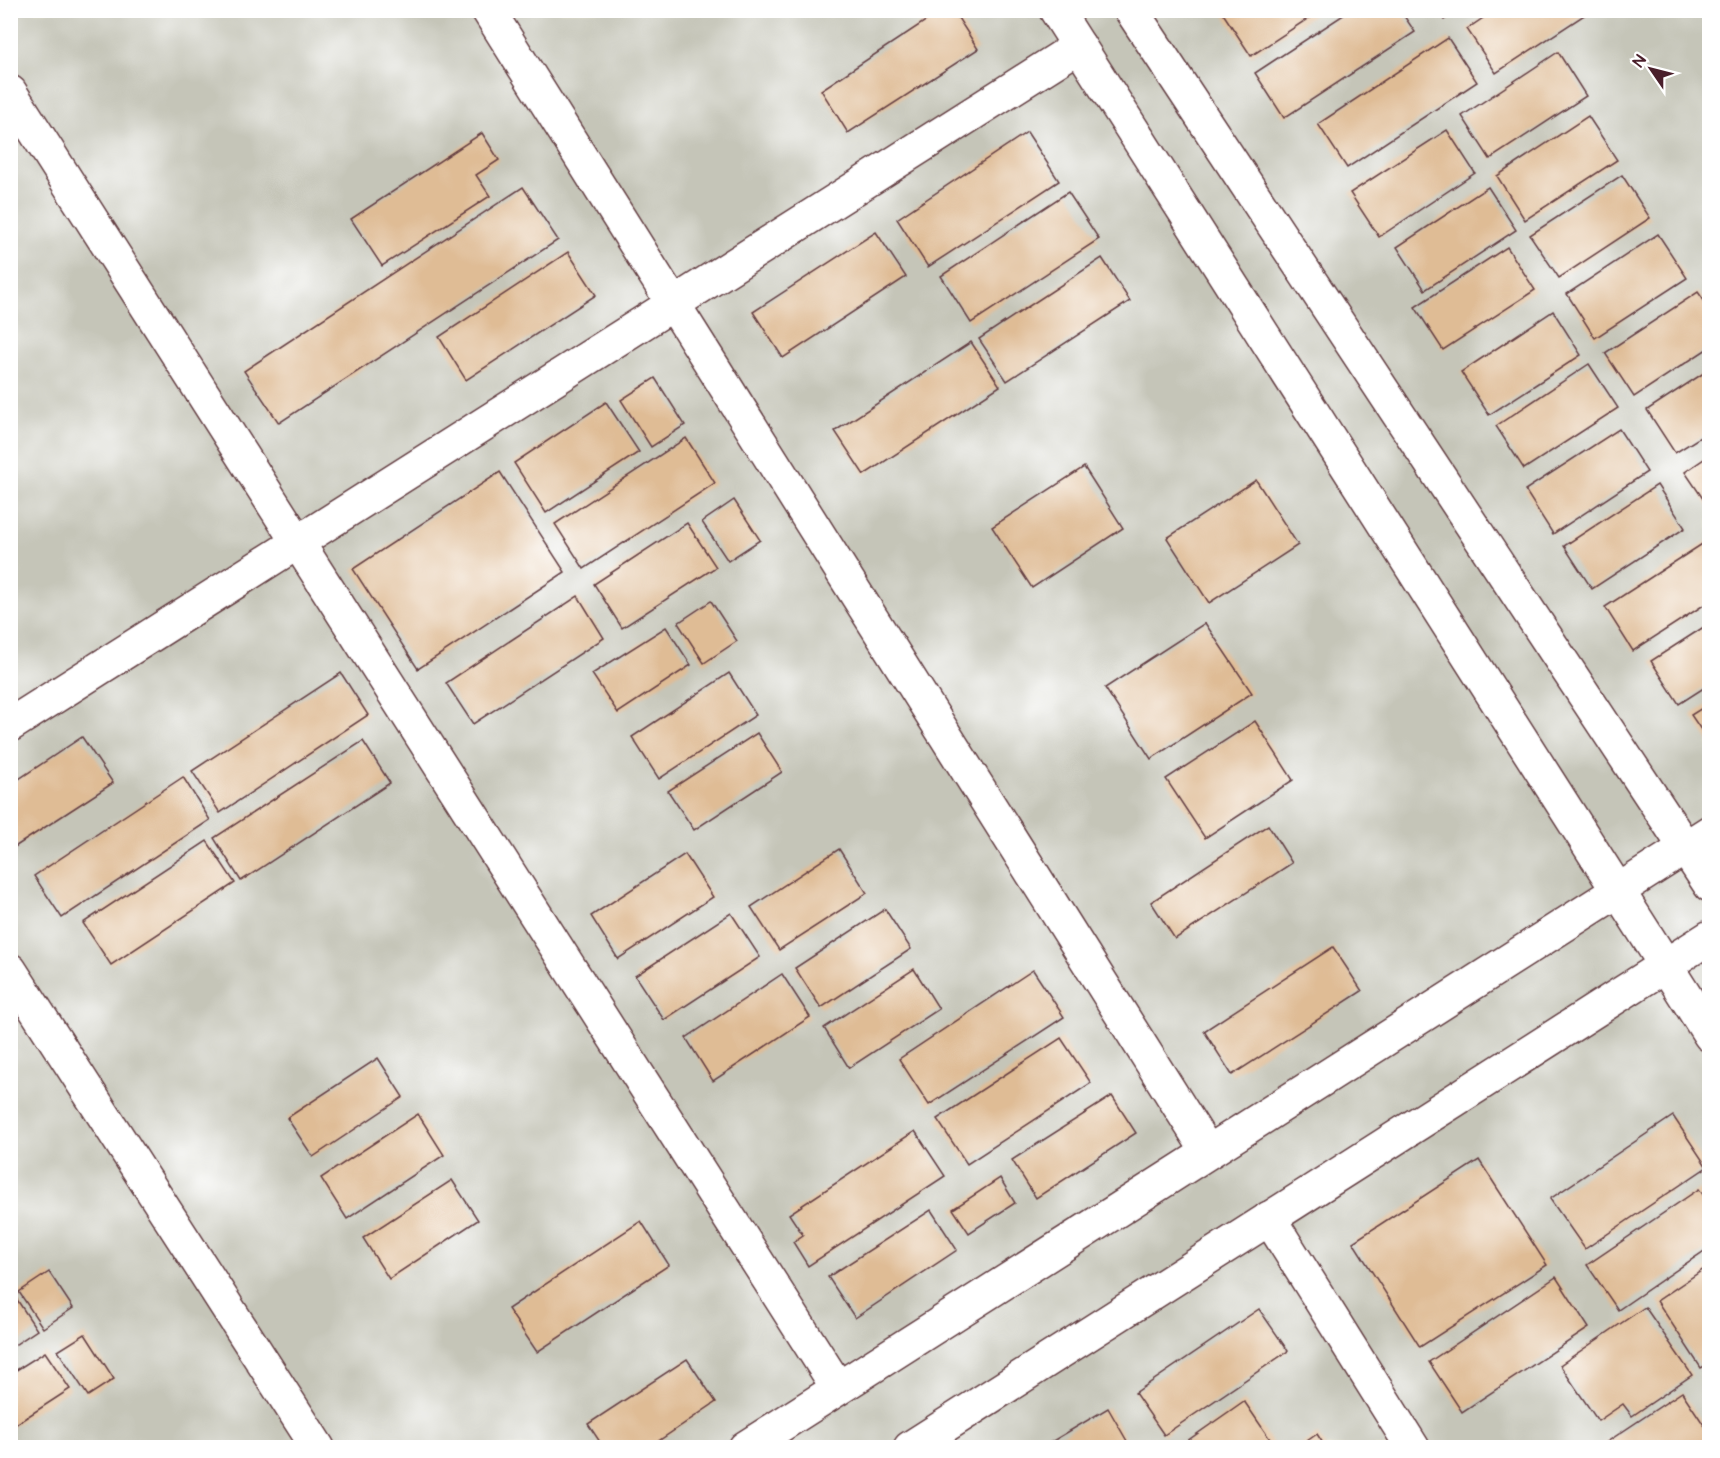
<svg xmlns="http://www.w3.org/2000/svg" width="1720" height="1458" font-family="'Architects Daughter',sans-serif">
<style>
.industrial{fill:#c5c5b8}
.building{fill:#dfbc95}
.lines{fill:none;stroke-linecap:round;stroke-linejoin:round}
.minor-casing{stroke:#623c41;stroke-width:36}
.minor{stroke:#fff;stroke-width:33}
</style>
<rect width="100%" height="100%" fill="#fff"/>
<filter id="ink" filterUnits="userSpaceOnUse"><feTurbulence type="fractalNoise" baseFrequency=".0167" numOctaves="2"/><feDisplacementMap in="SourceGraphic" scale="12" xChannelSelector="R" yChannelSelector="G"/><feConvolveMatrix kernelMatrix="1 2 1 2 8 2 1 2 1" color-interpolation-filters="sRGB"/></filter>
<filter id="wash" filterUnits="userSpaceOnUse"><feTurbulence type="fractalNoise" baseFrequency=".008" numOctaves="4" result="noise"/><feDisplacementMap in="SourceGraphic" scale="24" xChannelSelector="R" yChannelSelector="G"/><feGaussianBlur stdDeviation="1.35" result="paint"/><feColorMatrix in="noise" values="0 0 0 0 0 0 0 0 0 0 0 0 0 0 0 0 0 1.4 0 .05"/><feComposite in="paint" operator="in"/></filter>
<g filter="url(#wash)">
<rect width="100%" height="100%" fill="#e8e2c0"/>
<rect class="industrial" x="11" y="11" width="1698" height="1436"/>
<g id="blocks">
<g class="building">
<path d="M 942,10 L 953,10 L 978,49 L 848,133 L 821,90 Z"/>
<path d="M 1224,10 L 1321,10 L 1251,56 L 1222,12 Z"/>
<path d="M 1351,10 L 1400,10 L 1415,32 L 1284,118 L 1255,73 Z"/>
<path d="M 1438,10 L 1459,10 L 1444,20 Z"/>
<path d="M 1495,10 L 1592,10 L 1496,73 L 1467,29 Z"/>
<path d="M 1448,38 L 1477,82 L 1347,168 L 1318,124 Z"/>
<path d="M 1558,52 L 1586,96 L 1490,159 L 1462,116 Z"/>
<path d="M 1588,116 L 1617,160 L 1525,220 L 1497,176 Z"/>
<path d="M 1447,130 L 1475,173 L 1379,237 L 1350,193 Z"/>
<path d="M 1027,132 L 1059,181 L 928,267 L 897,219 Z"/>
<path d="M 482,133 L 499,160 L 476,175 L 490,196 L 382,266 L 351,219 Z"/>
<path d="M 1622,175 L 1650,218 L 1559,278 L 1530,235 Z"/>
<path d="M 523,187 L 558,240 L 279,423 L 244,371 Z"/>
<path d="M 1488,187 L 1516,230 L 1425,290 L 1397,247 Z"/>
<path d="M 1068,192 L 1099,239 L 971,323 L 941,276 Z"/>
<path d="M 876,232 L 906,277 L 783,358 L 753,312 Z"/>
<path d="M 1658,234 L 1687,278 L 1595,338 L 1567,294 Z"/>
<path d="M 1507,247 L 1535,290 L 1443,350 L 1415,307 Z"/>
<path d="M 568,252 L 596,295 L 466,380 L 439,337 Z"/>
<path d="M 1102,258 L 1130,301 L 1007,381 L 979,339 Z"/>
<path d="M 1698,292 L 1710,309 L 1710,347 L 1634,397 L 1605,353 Z"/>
<path d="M 1553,311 L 1581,355 L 1489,415 L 1461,372 Z"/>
<path d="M 971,342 L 1000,386 L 864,475 L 835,431 Z"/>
<path d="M 1589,364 L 1618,408 L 1524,469 L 1496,426 Z"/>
<path d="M 1710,369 L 1710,431 L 1675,453 L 1647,410 Z"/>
<path d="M 655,378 L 685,425 L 651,447 L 621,400 Z"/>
<path d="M 606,402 L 639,452 L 546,513 L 514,463 Z"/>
<path d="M 1619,429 L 1647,472 L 1553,534 L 1525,490 Z"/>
<path d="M 686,438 L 715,483 L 584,569 L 555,524 Z"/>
<path d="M 1710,455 L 1710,509 L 1685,472 Z"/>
<path d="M 1084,467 L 1123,528 L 1032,588 L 992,527 Z"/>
<path d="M 500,472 L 565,572 L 418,669 L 353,569 Z"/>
<path d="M 1256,480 L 1298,545 L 1209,603 L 1167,538 Z"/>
<path d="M 1657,485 L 1685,528 L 1592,589 L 1564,546 Z"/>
<path d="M 734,500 L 760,540 L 728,561 L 702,522 Z"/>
<path d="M 687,523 L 716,567 L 622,628 L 594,584 Z"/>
<path d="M 1710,539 L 1710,601 L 1633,651 L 1605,607 Z"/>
<path d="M 578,596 L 604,638 L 473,724 L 446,683 Z"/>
<path d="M 711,601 L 737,641 L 704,663 L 678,623 Z"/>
<path d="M 1205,623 L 1252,693 L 1151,759 L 1105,688 Z"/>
<path d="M 1710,623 L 1710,684 L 1679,704 L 1651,661 Z"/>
<path d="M 666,627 L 691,665 L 618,713 L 592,674 Z"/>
<path d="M 341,673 L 368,715 L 220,813 L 192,771 Z"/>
<path d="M 729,673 L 756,715 L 659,779 L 632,737 Z"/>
<path d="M 1710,703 L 1710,743 L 1691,715 Z"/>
<path d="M 1255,721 L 1293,780 L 1205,838 L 1166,779 Z"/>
<path d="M 757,733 L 782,772 L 694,830 L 668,791 Z"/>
<path d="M 82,737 L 113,783 L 10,850 L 10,785 Z"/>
<path d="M 363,741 L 390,783 L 241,881 L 214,838 Z"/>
<path d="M 183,777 L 210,820 L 62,918 L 34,876 Z"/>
<path d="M 1268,825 L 1292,863 L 1175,939 L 1151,902 Z"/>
<path d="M 207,841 L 235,883 L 111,965 L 83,923 Z"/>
<path d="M 839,849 L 867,893 L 779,950 L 751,907 Z"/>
<path d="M 685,854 L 713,897 L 618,959 L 591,916 Z"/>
<path d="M 885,909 L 911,949 L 821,1008 L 795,968 Z"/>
<path d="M 731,913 L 760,957 L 664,1020 L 635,976 Z"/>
<path d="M 1333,947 L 1362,991 L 1232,1075 L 1204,1031 Z"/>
<path d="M 914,969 L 939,1009 L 849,1068 L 824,1028 Z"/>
<path d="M 1033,970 L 1064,1017 L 929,1105 L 899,1059 Z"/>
<path d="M 782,974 L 810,1017 L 713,1081 L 686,1038 Z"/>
<path d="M 1061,1038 L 1091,1083 L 967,1164 L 937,1119 Z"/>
<path d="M 378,1058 L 403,1097 L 313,1157 L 287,1118 Z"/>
<path d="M 1112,1096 L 1136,1133 L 1036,1198 L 1012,1160 Z"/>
<path d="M 418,1114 L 444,1155 L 347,1219 L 321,1178 Z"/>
<path d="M 1673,1116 L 1707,1167 L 1585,1249 L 1550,1199 Z"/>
<path d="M 915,1131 L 945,1176 L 808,1266 L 793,1242 L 803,1235 L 789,1214 Z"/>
<path d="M 1479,1160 L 1547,1265 L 1420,1347 L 1353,1242 Z"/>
<path d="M 1000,1178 L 1015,1203 L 969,1233 L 953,1209 Z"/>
<path d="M 452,1180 L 478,1220 L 389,1279 L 363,1238 Z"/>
<path d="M 1699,1189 L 1710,1204 L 1710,1247 L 1618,1310 L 1587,1265 Z"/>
<path d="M 931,1210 L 957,1250 L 855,1318 L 828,1277 Z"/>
<path d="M 641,1221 L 669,1265 L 537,1352 L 508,1309 Z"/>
<path d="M 1710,1265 L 1710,1362 L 1701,1368 L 1657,1301 Z"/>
<path d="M 49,1272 L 73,1308 L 43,1328 L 19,1292 Z"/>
<path d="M 1556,1277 L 1589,1328 L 1462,1412 L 1429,1362 Z"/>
<path d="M 10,1289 L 37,1330 L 10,1348 Z"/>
<path d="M 1645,1307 L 1692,1375 L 1632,1416 L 1623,1404 L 1598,1421 L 1560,1365 Z"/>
<path d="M 1259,1309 L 1288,1351 L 1164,1435 L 1135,1393 Z"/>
<path d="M 85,1334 L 114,1379 L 88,1396 L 58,1351 Z"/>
<path d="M 45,1352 L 70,1389 L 10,1428 L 10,1374 Z"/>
<path d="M 687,1359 L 716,1402 L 648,1448 L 604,1448 L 588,1424 Z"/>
<path d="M 1682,1392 L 1710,1434 L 1710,1448 L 1598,1448 Z"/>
<path d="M 1244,1401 L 1276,1448 L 1177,1448 Z"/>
<path d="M 1108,1408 L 1131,1448 L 1041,1448 Z"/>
<path d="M 1317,1434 L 1326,1448 L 1297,1448 Z"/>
</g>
</g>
</g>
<g filter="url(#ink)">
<use href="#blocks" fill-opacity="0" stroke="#623c41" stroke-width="1.5"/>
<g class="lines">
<defs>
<g id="minor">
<path d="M 488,10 L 1208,1152"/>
<path d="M 1056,10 L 1710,1035"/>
<path d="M 1131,10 L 1710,885"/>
<path d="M 10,92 L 838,1388"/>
<path d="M 10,725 L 1079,46"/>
<path d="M 10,970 L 318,1448"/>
<path d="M 1269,1218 L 1413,1448"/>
<path d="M 745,1448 L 1710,832"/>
<path d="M 910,1448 L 1710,937"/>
</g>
</defs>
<use href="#minor" class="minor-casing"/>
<use href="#minor" class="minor"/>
</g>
</g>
<rect width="1720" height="1458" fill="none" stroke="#fff" stroke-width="36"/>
<g transform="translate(1651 69) rotate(305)" stroke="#ffffff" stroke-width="4.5" paint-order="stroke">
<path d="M0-4.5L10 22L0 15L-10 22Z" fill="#4a1f2b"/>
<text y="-9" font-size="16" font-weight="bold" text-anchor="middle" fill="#4a1f2b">N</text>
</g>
</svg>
